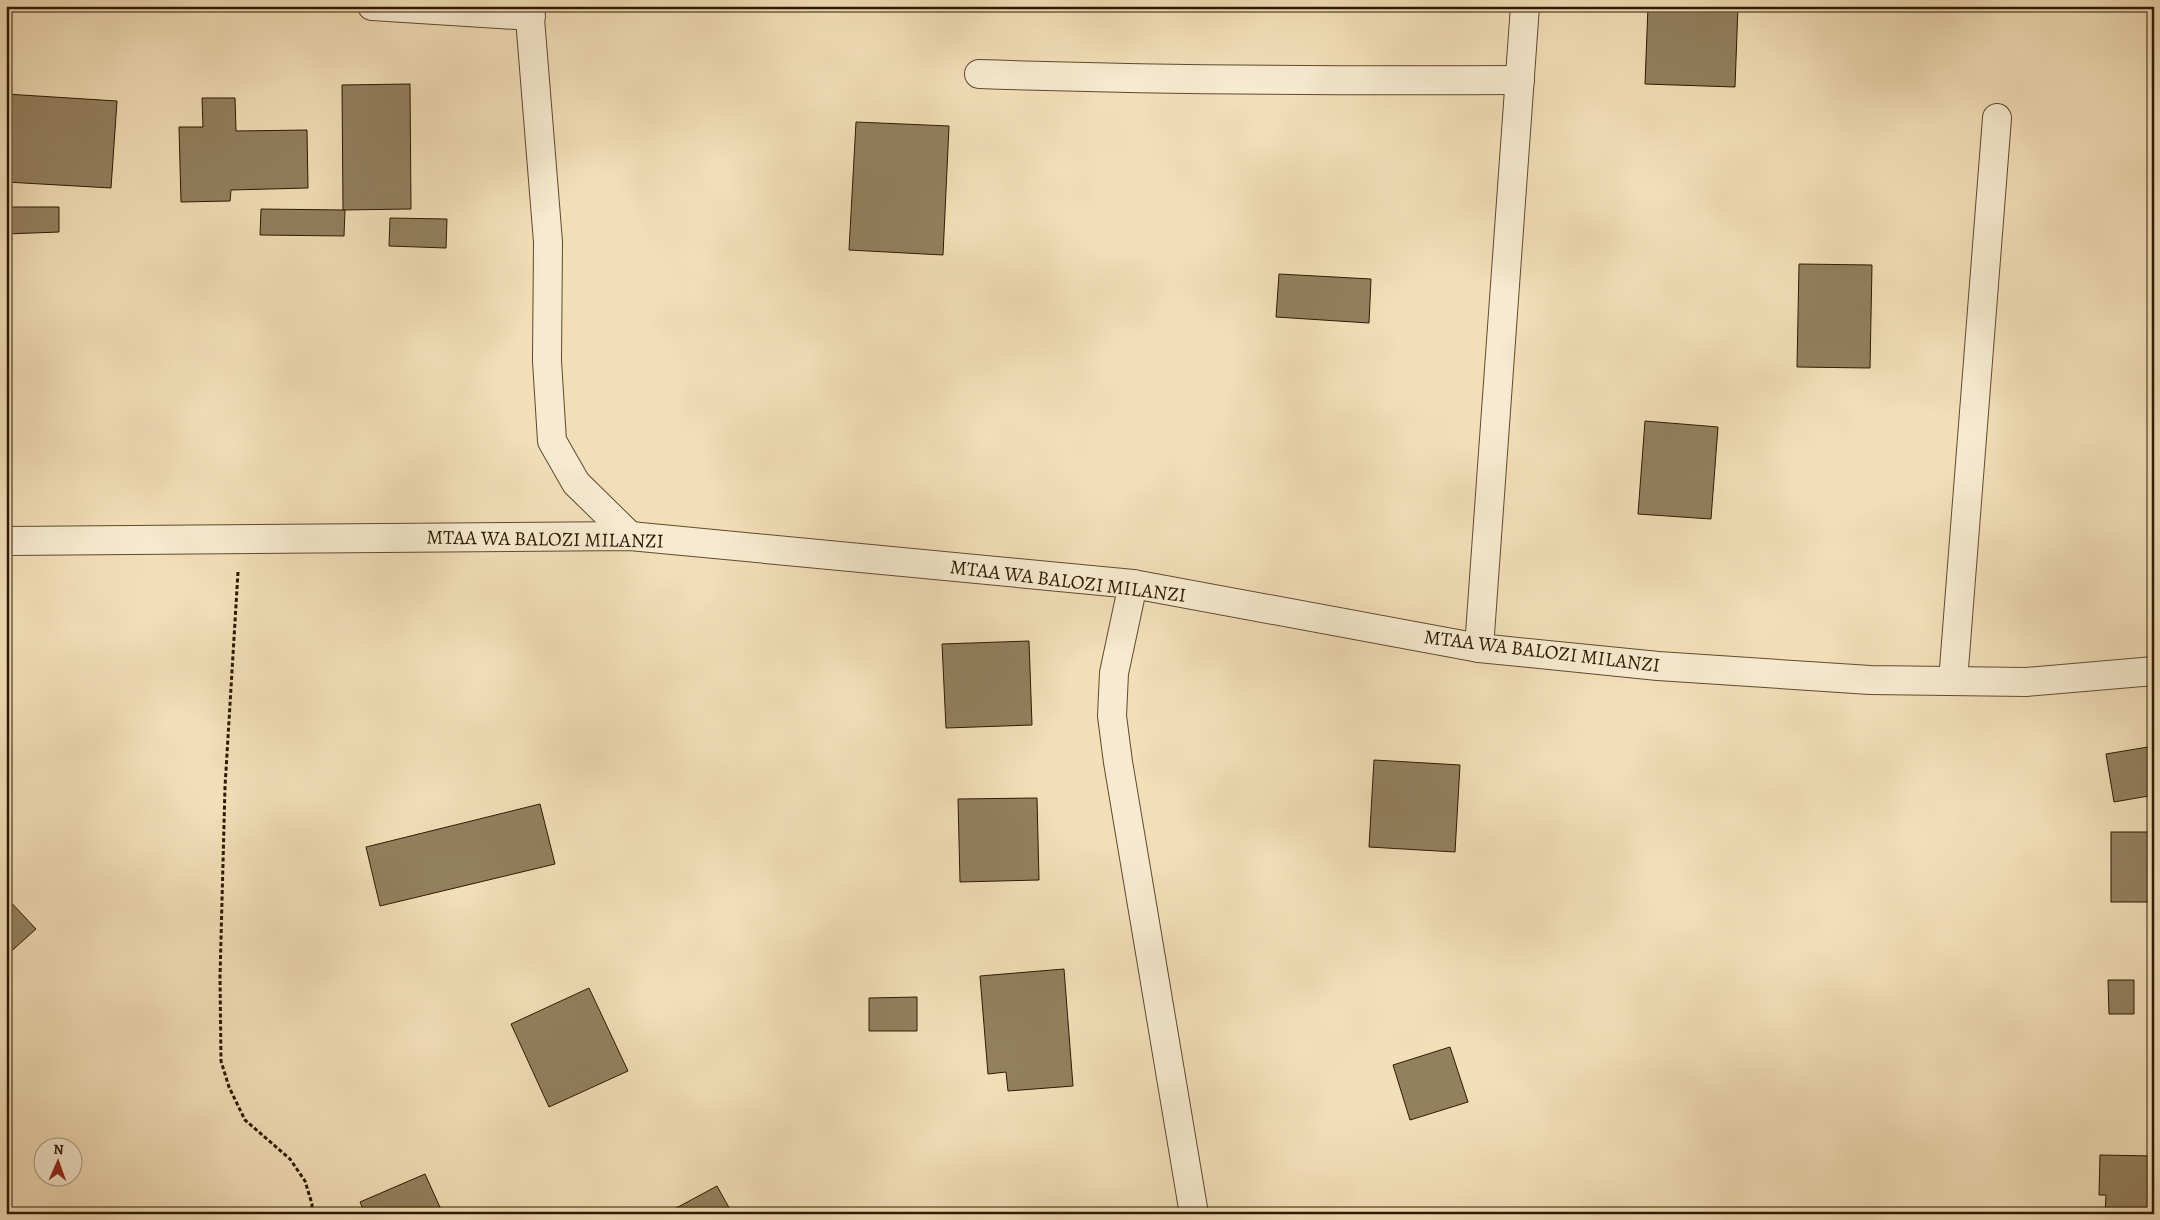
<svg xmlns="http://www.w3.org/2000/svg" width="2160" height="1220" font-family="Alegreya,serif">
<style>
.building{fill:#93805f;stroke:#2d1a00}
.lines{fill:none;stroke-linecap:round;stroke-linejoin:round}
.street-casing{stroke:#5e4b2e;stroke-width:30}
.path{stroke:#2d1a00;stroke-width:3;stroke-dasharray:4 2.5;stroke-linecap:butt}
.street{stroke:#f7ead0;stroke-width:28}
.labels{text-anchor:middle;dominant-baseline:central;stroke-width:4;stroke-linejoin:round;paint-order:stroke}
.street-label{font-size:20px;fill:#2d1a00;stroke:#f7ead0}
</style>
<rect width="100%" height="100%" fill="#f2deb7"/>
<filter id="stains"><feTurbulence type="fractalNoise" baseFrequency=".004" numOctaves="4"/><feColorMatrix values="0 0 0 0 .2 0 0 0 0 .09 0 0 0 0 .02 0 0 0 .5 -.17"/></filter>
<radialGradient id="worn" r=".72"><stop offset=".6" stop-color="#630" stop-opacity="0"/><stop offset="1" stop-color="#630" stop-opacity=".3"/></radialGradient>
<g class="building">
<path d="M 1648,6 L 1738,6 L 1735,87 L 1645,84 Z"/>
<path d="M 410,84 L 411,209 L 343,210 L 342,85 Z"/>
<path d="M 6,94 L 117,101 L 111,188 L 6,182 Z"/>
<path d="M 202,98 L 235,98 L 236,131 L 307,130 L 308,188 L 231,190 L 230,201 L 181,202 L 179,127 L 203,127 Z"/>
<path d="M 856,122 L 949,126 L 943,255 L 849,250 Z"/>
<path d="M 6,207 L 59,207 L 59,232 L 6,234 Z"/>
<path d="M 261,209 L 345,210 L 344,236 L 260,235 Z"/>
<path d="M 390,218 L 447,219 L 446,248 L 389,246 Z"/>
<path d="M 1799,264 L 1872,265 L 1870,368 L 1797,367 Z"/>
<path d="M 1279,274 L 1371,279 L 1369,323 L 1276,317 Z"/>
<path d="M 1645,421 L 1718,427 L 1711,519 L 1638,514 Z"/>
<path d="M 1029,641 L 1032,725 L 946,728 L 942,644 Z"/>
<path d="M 2154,746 L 2154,795 L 2114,802 L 2106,754 Z"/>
<path d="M 1374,760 L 1460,765 L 1455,852 L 1369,847 Z"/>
<path d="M 1037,798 L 1039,880 L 960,882 L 958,799 Z"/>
<path d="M 540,804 L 555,864 L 380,906 L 366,847 Z"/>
<rect x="2111" y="832" width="43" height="70"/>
<path d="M 6,897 L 36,929 L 6,956 Z"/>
<path d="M 1064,969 L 1073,1086 L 1008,1091 L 1006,1072 L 988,1074 L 980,976 Z"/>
<path d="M 2108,980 L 2134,980 L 2134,1014 L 2109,1014 Z"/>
<path d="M 589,988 L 628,1071 L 549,1107 L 511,1024 Z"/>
<path d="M 917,997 L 917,1031 L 869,1031 L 869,998 Z"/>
<path d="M 1450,1047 L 1468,1102 L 1410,1120 L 1393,1065 Z"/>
<path d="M 2100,1155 L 2153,1156 L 2154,1214 L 2105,1214 L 2106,1195 L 2099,1195 Z"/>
<path d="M 425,1174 L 443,1214 L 365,1214 L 360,1202 Z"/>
<path d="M 717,1186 L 732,1213 L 665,1214 Z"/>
<path d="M 1318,1210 L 1318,1214 L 1279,1214 Z"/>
</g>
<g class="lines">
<defs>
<g id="street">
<path d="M 372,6 L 531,16"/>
<path d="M 529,6 L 548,242 L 547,361 L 552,441 L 576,483 L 630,536"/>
<path d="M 979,74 C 1160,80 1340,81 1520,80"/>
<path d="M 6,541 L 630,536 L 1133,584 L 1479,648 L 1658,666 L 1870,680 L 2026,682 L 2154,671"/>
<path d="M 1133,584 L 1114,673 L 1112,716 L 1118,762 L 1194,1214"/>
<path d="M 1479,648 L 1525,6"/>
<path d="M 1953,681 L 1997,118"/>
</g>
</defs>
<use href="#street" class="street-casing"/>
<path class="path" d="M 238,572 L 225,787 L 220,977 L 221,1061 L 229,1087 L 245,1120 L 290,1159 L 305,1181 L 312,1204 L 312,1214"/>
<use href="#street" class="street"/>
</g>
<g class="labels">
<g class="street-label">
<text transform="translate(545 539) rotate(1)">MTAA WA BALOZI MILANZI</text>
<text transform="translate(1068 581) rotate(7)">MTAA WA BALOZI MILANZI</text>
<text transform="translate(1542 651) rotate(7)">MTAA WA BALOZI MILANZI</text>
</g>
</g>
<rect width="2160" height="1220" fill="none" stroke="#f2deb7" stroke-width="25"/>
<rect x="8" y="8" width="2145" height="1205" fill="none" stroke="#2d1a00" stroke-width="2.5"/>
<rect x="12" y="12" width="2135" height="1195" fill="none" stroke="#2d1a00"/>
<g transform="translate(58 1162) rotate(2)"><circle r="24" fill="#f7ead0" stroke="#a6977d"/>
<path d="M0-4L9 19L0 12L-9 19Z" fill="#8f2418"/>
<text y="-8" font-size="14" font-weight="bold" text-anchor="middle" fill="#2d1a00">N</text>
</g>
<rect width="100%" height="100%" filter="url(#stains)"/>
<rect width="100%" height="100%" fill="url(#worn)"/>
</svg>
